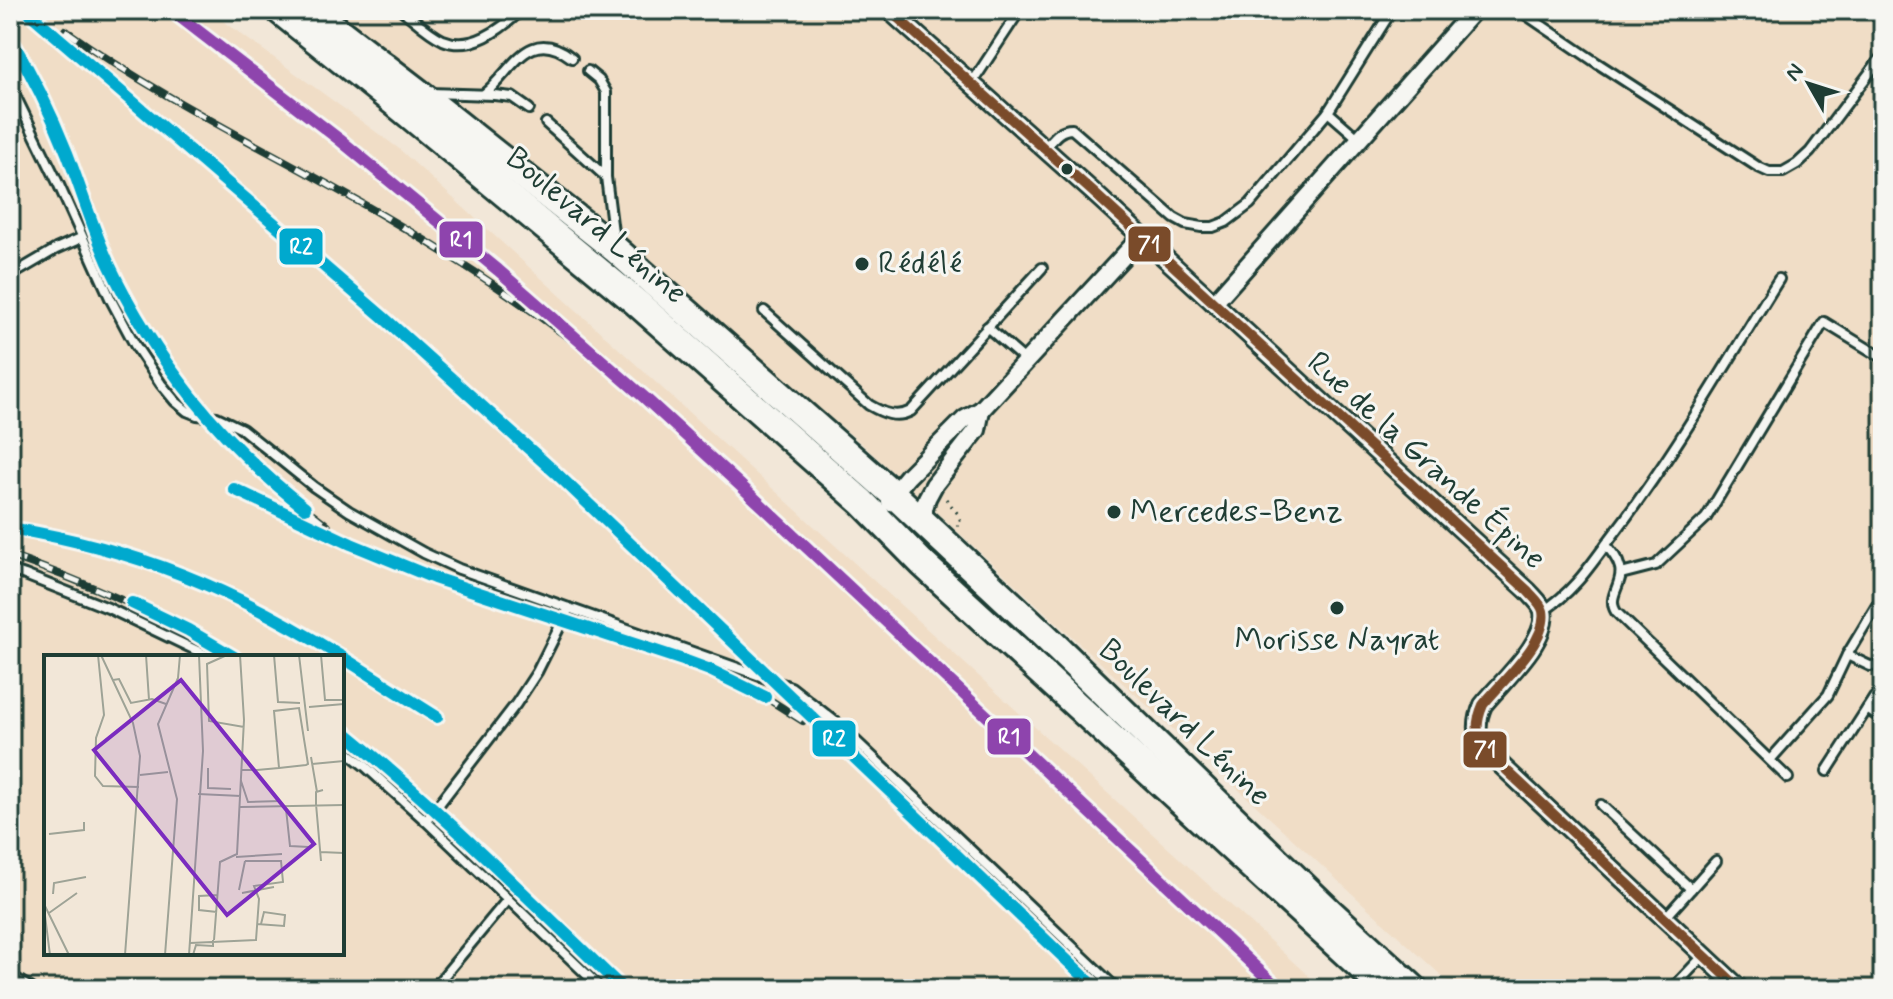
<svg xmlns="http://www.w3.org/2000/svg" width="1893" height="999" font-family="Mynerve,sans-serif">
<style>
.built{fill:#f0ddc6;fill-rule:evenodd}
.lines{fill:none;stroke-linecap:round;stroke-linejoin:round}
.service-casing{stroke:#1f3d34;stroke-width:14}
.minor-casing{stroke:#1f3d34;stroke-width:22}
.primary-casing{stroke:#1f3d34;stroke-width:32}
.path{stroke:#1f3d34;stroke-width:3;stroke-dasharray:2 6;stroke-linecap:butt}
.service{stroke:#f6f6f2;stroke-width:8}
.minor{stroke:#f6f6f2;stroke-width:16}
.primary{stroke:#f6f6f2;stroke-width:26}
.rail-casing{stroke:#1f3d34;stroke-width:8}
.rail{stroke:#f6f6f2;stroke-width:5;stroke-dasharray:15;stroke-linecap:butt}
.bus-1-casing{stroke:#f6f6f2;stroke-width:16}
.bus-1{stroke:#7a4b2a;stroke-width:10}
.rail-1-casing{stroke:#f6f6f2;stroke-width:18}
.rail-2-casing{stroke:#f6f6f2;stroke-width:18}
.rail-1{stroke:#8e44ad;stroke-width:12}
.rail-2{stroke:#00a9ce;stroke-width:12}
.bus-dot{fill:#1f3d34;stroke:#f6f6f2;stroke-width:3}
.labels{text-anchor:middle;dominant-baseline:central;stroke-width:6;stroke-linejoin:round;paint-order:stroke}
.street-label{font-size:32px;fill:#1f3d34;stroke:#f6f6f2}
.poi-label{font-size:32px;fill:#1f3d34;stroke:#f6f6f2;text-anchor:start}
.inset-road{fill:none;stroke:#9ea396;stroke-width:2}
.view{fill:#7b2cbf;fill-opacity:0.15;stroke:#7b2cbf;stroke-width:4}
.inset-edge{fill:none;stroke:#1f3d34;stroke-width:4}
.line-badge{stroke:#f6f6f2;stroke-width:3}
.badge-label{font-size:22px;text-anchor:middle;font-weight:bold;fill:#fff}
</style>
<rect width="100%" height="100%" fill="#f2e7d8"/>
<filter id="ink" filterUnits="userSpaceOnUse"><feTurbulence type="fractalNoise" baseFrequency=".0125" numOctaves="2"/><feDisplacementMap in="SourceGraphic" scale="16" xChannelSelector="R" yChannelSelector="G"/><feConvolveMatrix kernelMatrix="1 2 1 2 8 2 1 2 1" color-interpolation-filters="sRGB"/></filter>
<g filter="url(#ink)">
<g class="built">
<path d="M 10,10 L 208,10 L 398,148 L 1323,989 L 10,989 ZM 46,657 L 342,657 L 342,953 L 46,953 Z"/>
<path d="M 334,10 L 1883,10 L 1883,989 L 1456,989 L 861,443 L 418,74 Z"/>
</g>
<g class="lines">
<defs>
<g id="service">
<path d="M 402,10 C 415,20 428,33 443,40 C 471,52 502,29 521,10"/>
<path d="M 1519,10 L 1597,63 L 1758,167 L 1769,172 L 1783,172 L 1797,164 L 1810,152 L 1883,55"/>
<path d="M 588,71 L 599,80 L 606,92 L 606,177"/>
<path d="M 972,83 L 1020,10"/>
<path d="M 10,85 L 58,183 L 111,300 L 135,345 L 161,384 L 175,401 L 187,411 L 197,415 L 217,417 L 242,429 L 314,487 L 349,511 L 424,553 L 459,569 L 791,687 L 838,724 L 1117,989"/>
<path d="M 430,93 L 494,95 L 512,97 L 529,109"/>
<path d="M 484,94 C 513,71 528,24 572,58"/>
<path d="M 1328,112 L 1359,139"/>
<path d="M 546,123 L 606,177 L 614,240"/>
<path d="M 1045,148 C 1053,139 1059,129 1072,129 L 1174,218 L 1185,224 L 1202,227 L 1213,227 L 1226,222 L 1250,204 L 1328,112 L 1392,10"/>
<path d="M 10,276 L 56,249 L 81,238"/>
<path d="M 764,311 L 869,405 C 883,413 896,419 911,411 L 1042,268"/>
<path d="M 987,327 L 1026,361"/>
<path d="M 1606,545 C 1612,552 1618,559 1620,568 C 1624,584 1606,596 1616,612 L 1788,778"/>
<path d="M 10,570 L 25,575 L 108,608 L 210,657"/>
<path d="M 1621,574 L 1656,565 L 1706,518 L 1824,322 L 1883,358"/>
<path d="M 1883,595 L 1847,655 L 1870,666 L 1883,665"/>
<path d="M 1543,611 C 1574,592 1592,563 1613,535 C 1675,454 1725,365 1779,279"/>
<path d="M 1867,709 L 1883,720"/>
<path d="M 342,748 L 365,766 L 426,821 L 602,989"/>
<path d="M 1770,760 L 1828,695 L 1847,655"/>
<path d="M 1827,771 L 1874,698 L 1883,689"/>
<path d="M 1601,805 L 1691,889"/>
<path d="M 426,821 L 516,704 L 537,672 L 569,608"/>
<path d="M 1665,918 L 1716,861"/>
<path d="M 10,975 L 32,989"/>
<path d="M 1682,979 L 1693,989"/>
<path d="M 433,989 L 508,899"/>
<path d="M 1672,989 L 1704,955"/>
</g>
<g id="minor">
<path d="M 889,10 L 1093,192 L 1528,591 C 1533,597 1541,603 1543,611 C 1549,641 1500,683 1483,705 C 1476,721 1475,735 1485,750 L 1740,989"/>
<path d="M 1214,303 L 1474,10"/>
<path d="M 890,502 L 893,494 L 908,476 L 965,419 L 981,410 L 1141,237"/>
<path d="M 924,524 L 924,509 L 927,498 L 934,485 L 977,430 L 981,410"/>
</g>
<g id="primary">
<path d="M 279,10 L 400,107 L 636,302 L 862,502 L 923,564 L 1385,989"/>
<path d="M 311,10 L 419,93 L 615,249 L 893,494 L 1047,638 L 1329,911 L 1414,989"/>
</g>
</defs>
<use href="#service" class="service-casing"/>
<use href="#minor" class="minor-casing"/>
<use href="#primary" class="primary-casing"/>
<path class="path" d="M 946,499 L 958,514 L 961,522 L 957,526"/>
<use href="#service" class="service"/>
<use href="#minor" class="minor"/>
<use href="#primary" class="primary"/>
<defs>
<g id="rail">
<path d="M 26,10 L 383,317 L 556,473 L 1097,989"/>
<path d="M 65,30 C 163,100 271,151 375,211 C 470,265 561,328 645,398"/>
<path d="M 10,38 C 32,74 51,113 67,153 C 81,189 92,226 108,261 C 145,341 199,417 266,476 C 285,494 307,509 328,526"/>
<path d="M 234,489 L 351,544 L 434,578 L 710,670 L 762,695 L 803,721"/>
<path d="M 10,528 C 137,549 233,589 342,657"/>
<path d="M 10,556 C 89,583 162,616 234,657"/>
<path d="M 342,657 L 437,717"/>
<path d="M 342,730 C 441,810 531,901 623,989"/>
</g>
</defs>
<use href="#rail" class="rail-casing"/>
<use href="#rail" class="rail"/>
<defs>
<path id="bus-1" d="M 889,10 L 1093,192 L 1528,591 C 1533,597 1541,603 1543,611 C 1549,641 1500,683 1483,705 C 1476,721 1475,735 1485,750 L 1740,989"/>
</defs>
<use href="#bus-1" class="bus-1-casing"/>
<use href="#bus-1" class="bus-1"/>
<defs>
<path id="rail-1" d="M 171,10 L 340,140 L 498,270 L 645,398 L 740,485 L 1279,989"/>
<g id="rail-2">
<path d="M 26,10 L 383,317 L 556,473 L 1097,989"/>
<path d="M 10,38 C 32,74 51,113 67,153 C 81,189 92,226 108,262 C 153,358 221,443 305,508"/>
<path d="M 234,489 L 351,544 L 434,578 L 683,660 L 710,670 L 765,697"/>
<path d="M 10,528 C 137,549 233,589 342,657"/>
<path d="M 132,603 L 188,630 L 234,657"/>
<path d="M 342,657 L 437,717"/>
<path d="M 342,730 C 441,810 531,901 623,989"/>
</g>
</defs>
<use href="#rail-1" class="rail-1-casing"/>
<use href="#rail-2" class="rail-2-casing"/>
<use href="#rail-1" class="rail-1"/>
<use href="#rail-2" class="rail-2"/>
</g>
</g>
<g class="bus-dot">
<circle cx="1067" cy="169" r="7"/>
<circle cx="862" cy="264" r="8"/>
<circle cx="1114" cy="512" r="8"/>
<circle cx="1337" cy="608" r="8"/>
</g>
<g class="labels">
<g class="street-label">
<text transform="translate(596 226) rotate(40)">Boulevard Lénine</text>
<text transform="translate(1426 461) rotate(42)">Rue de la Grande Épine</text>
<text transform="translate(1184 723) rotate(44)">Boulevard Lénine</text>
</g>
<g class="poi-label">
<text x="878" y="264">Rédélé</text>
<text x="1130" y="512">Mercedes-Benz</text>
<text x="1337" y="640" text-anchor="middle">Morisse Nayrat</text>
</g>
</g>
<g transform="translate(44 655)">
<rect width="300" height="300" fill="#f2e7d8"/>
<path class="inset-road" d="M 54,0 L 60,60 L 52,83 L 51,121 L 59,131 L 95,132M 57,0 L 89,68 L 96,101 L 81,300M 102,0 L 105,45M 183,0 L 163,9 L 165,66 L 200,72M 230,0 L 234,47 L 256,48M 255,0 L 264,76M 277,0 L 281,45 L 300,45M 69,25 L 75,24 L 87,48 L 108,44 L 122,49M 265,52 L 300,49M 267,102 L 273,137M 268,109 L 300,106M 164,113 L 164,133 L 187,134M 198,115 L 213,115 L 235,113 L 262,110 L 264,109 L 255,53 L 230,56 L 235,113M 96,120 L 124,117M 197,126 L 204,147 L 237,146M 154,139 L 197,141M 196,152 L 300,150M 242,154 L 246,191 L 265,192M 5,179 L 40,175 L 40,167M 276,197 L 300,198M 192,202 L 238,199M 277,206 L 272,149 L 272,137 L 279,135M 195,235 L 201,206M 198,238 L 230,232M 9,239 L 10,228 L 42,222M 0,249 L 25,300M 0,253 L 6,300M 173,257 L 155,255 L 155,241 L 174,240M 5,258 L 33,238M 213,269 L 240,271 L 241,260 L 220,257 L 217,269M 170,285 L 176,207 L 193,199 L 200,65 L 196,0M 146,288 L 212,285 L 215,244 L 210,231 L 239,227 L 237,206 L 201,206M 121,300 L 133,144 L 114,69 L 134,23 L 136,0M 145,300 L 159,96 L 155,0M 149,300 L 152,290 L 169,291 L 169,285"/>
<path class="view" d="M 137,25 L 270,189 L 183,260 L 50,95 Z"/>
<rect width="300" height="300" class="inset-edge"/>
</g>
<g class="line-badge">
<rect x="438" y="220" width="46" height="39" rx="8" fill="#8e44ad"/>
<rect x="1127" y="225" width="45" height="38" rx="8" fill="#7a4b2a"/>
<rect x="278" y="227" width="46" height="39" rx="8" fill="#00a9ce"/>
<rect x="986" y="717" width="46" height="39" rx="8" fill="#8e44ad"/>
<rect x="811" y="719" width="46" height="39" rx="8" fill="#00a9ce"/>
<rect x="1462" y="730" width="46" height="39" rx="8" fill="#7a4b2a"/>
</g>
<g class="badge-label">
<text x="461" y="247">R1</text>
<text x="1149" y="252">71</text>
<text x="301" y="254">R2</text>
<text x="1009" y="744">R1</text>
<text x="834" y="746">R2</text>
<text x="1485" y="757">71</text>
</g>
<rect width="1893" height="999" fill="none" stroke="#f6f6f2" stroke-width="40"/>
<rect x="20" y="20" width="1853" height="959" fill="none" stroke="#1f3d34" stroke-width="3" filter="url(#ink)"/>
<g transform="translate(1809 84) rotate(309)" stroke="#f6f6f2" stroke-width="6" paint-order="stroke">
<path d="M0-6L14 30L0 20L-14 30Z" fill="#1f3d34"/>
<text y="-12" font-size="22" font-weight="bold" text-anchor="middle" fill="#1f3d34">N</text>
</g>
</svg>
